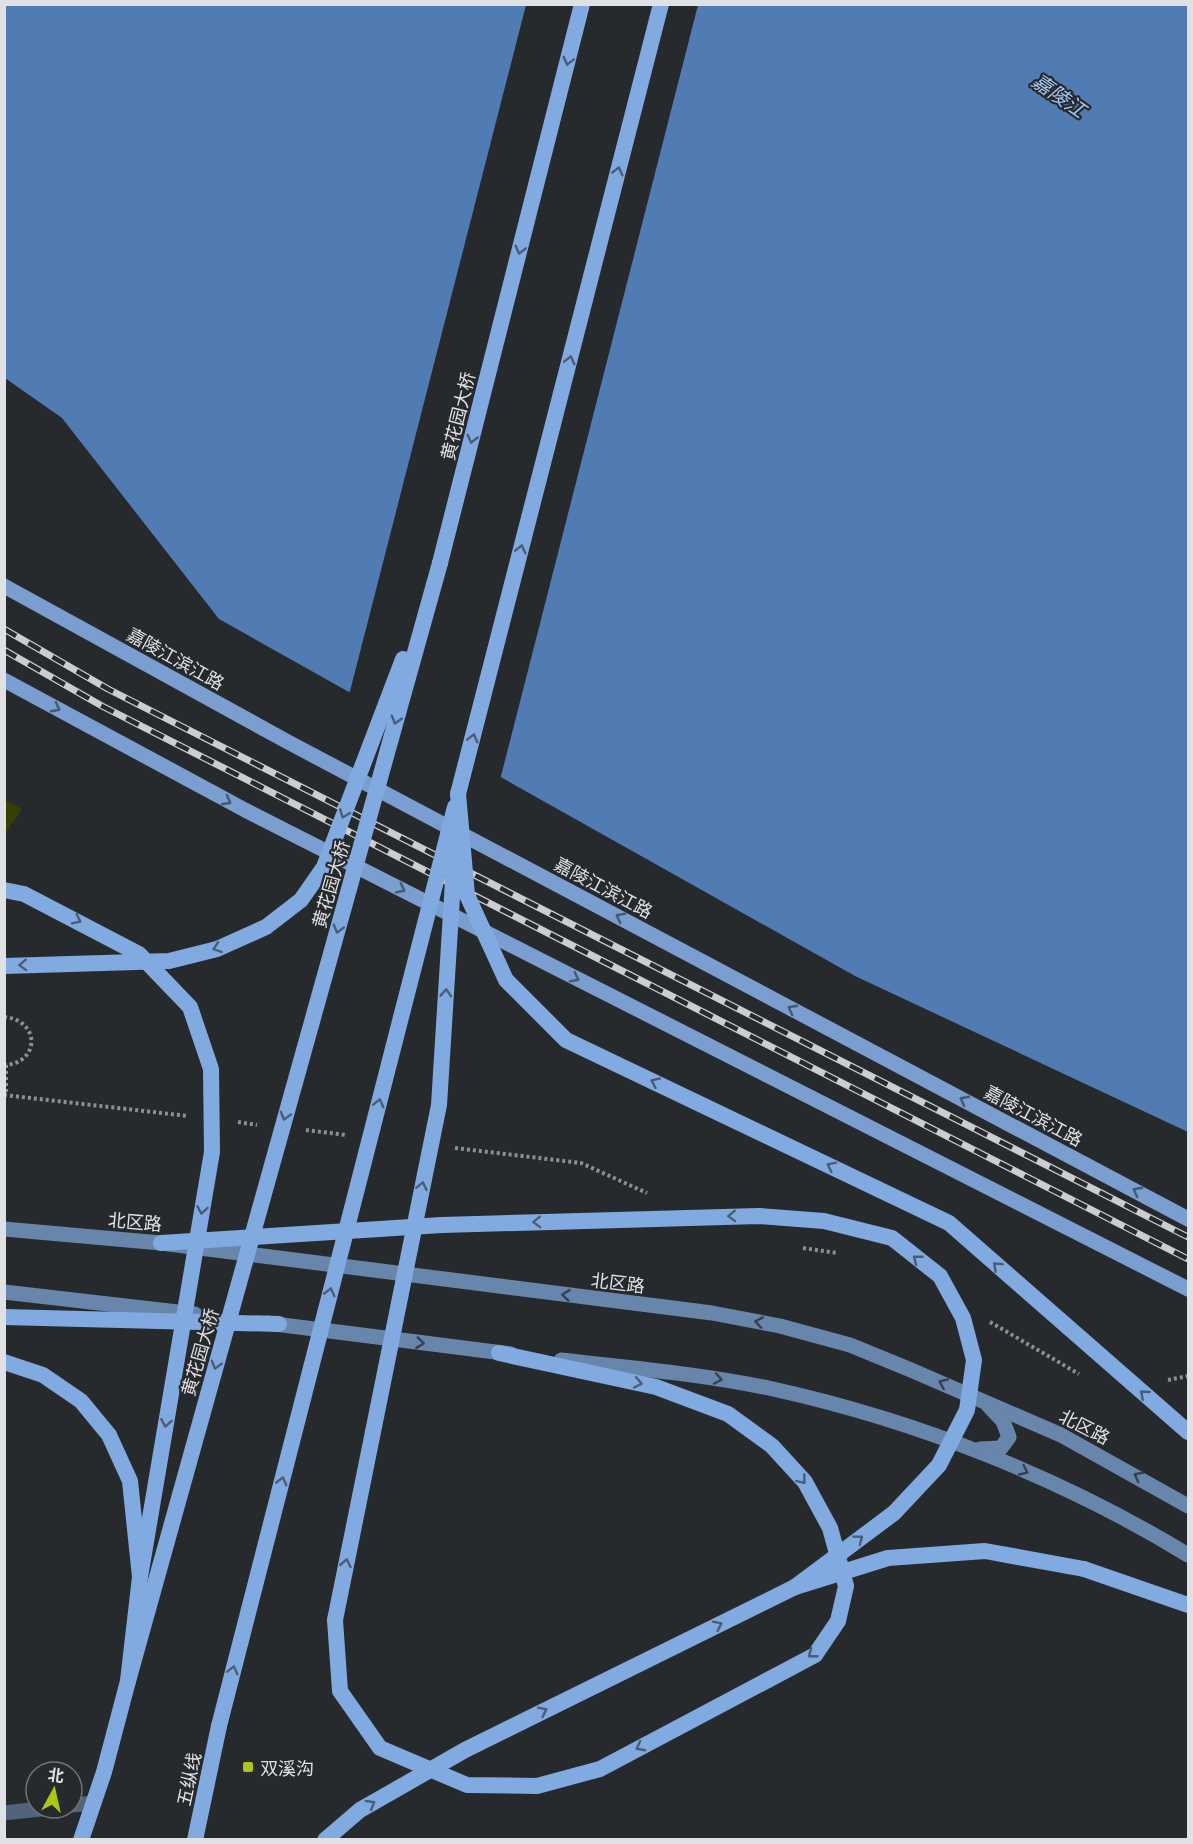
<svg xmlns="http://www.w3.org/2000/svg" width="1193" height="1844" font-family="Literata,'Noto Sans SC',serif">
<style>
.water{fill:#517bb3}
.pier{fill:#272a2d}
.building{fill:#363f04}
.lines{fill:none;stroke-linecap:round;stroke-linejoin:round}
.path{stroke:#8d8f92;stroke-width:4;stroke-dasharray:3 3;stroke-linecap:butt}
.minor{stroke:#52647c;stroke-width:15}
.secondary{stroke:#6885ab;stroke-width:15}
.primary{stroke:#799ecf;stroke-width:15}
.trunk{stroke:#80aae0;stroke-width:16}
.rail-casing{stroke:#cccdd0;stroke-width:7}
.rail{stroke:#272a2d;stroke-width:4.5;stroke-dasharray:14;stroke-linecap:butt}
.trunk-bridge{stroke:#80aae0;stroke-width:16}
.oneway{stroke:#4b5d75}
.oneway2{stroke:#48586e}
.oneway3{stroke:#37414c}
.poi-dot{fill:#acc611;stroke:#272a2d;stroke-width:2}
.labels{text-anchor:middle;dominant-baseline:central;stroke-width:4.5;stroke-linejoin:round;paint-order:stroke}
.street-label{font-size:18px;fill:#e0e1e4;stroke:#272a2d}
.poi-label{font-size:18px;fill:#e0e1e4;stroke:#272a2d;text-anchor:start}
.water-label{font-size:20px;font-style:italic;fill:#a5c9f8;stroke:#272a2d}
</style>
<rect width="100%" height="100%" fill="#272a2d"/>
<path class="water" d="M 5,5 L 1188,5 L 1188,1132 L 855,976 L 219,619 L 62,418 L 5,378 Z"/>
<path class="pier" d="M 526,5 L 698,5 L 500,780 L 349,695 Z"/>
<path class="building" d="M 4,800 L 22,809 L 4,835 Z"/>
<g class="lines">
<g class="path">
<path d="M 4,1017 C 41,1020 40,1064 4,1065"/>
<path d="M 6,1065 L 6,1095"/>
<path d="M 4,1095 L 188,1116"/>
<path d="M 238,1122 L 257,1125"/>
<path d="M 306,1130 L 346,1135"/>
<path d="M 455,1148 L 581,1163 L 647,1193"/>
<path d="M 803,1248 L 837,1253"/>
<path d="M 990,1322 L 1079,1374"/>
<path d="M 1168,1380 L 1188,1376"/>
</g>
<g class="minor">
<path d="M 72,1805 L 94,1803"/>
<path d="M 4,1813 L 49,1808"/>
</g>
<g class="secondary">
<path d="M 4,1229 L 161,1243 L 712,1313 L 780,1326 L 850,1345 L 911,1370 L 1061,1435 L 1188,1506"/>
<path d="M 4,1292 L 195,1314"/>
<path d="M 267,1323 L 511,1354"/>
<path d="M 561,1360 C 632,1368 703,1374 773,1389 C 918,1421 1062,1478 1188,1555"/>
<path d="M 980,1449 L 1001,1448 L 1009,1437 L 1003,1421 L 988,1405"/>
</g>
<g class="primary">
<path d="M 4,586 L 288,742 L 1188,1219"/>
<path d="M 4,680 L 245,810 L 1188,1289"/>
</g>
<g class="trunk">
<path d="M 440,563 L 582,4"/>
<path d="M 458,794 L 661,4"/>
<path d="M 161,1243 L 442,1225"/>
<path d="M 4,1317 L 279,1324"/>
<path d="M 4,1362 L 43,1375 L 81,1401 L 109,1435 L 130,1481 L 140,1577 L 128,1681 L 104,1772 L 81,1840"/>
<path d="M 1084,1569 L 1188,1605"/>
<path d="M 335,1620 L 340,1691 L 380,1748 L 467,1785 L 537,1786 L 600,1769 L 815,1655 L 838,1621 L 846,1586 L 830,1528 L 805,1482 L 772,1446 L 728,1414 L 656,1387 L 499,1353"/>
<path d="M 195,1840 L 219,1726"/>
</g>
<defs>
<g id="rail">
<path d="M 4,629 L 108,689 L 1188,1237"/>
<path d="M 4,650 L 102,706 L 1188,1259"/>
</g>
</defs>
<use href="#rail" class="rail-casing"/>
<use href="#rail" class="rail"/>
<g class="trunk-bridge">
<path d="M 458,794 L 467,895 L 506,980 L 566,1040 L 949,1223 L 1188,1432"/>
<path d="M 4,890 L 24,894 L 139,954 L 190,1007 L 211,1069 L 212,1152 L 140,1577"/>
<path d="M 4,966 L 169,961 L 217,949 L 266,927 L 301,900 L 324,867 L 403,659"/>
<path d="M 442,1225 L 759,1216 L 824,1221 L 892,1238 L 940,1276 L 963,1318 L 974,1360 L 967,1410 L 939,1465 L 894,1513 L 795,1587"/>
<path d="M 335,1620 L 439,1105 L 455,849"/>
<path d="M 128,1681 L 440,563"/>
<path d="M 219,1726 L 455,807"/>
<path d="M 325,1840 L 360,1810 L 465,1750 L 795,1587 L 888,1558 L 985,1551 L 1084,1569"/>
</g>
</g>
<defs><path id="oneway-chevron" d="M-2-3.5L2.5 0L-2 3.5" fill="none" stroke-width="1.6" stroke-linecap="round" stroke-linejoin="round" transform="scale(1.5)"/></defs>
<g class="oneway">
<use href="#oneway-chevron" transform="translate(568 61) rotate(104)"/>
<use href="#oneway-chevron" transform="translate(618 171) rotate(-76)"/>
<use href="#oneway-chevron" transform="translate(520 250) rotate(104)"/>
<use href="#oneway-chevron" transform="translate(570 360) rotate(-76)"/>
<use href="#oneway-chevron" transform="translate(472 439) rotate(104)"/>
<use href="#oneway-chevron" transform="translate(521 549) rotate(-76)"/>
<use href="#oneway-chevron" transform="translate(396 720) rotate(106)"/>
<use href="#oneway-chevron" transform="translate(473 738) rotate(-76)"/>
<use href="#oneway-chevron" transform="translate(344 814) rotate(111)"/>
<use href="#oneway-chevron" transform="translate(77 920) rotate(26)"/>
<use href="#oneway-chevron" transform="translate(338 929) rotate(106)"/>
<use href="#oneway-chevron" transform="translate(217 948) rotate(161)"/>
<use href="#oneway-chevron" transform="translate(23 965) rotate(178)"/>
<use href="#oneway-chevron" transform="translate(446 993) rotate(-86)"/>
<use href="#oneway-chevron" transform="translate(655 1082) rotate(-155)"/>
<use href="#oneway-chevron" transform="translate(379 1103) rotate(-76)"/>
<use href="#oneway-chevron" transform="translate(285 1116) rotate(106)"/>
<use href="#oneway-chevron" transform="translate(831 1166) rotate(-154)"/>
<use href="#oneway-chevron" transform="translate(422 1186) rotate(-78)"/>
<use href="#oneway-chevron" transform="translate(202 1210) rotate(100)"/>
<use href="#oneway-chevron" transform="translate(732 1216) rotate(178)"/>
<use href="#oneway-chevron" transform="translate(537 1222) rotate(178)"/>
<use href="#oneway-chevron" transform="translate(917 1259) rotate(-142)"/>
<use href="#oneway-chevron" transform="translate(997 1266) rotate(-138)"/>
<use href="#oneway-chevron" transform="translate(330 1292) rotate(-76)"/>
<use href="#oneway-chevron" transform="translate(216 1365) rotate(106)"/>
<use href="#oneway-chevron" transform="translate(638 1383) rotate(12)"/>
<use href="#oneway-chevron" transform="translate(1144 1394) rotate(-139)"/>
<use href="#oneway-chevron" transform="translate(166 1423) rotate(100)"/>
<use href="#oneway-chevron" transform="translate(802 1480) rotate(52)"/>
<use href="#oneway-chevron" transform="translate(282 1481) rotate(-76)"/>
<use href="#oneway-chevron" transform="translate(859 1539) rotate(-37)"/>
<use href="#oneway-chevron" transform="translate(346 1563) rotate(-79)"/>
<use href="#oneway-chevron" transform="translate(718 1625) rotate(-26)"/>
<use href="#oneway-chevron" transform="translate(812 1654) rotate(142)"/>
<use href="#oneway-chevron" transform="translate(233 1670) rotate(-76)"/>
<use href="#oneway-chevron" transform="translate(543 1711) rotate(-26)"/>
<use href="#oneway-chevron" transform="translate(640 1747) rotate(152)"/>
<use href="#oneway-chevron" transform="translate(371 1804) rotate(-30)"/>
</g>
<g class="oneway2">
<use href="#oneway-chevron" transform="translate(56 708) rotate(28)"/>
<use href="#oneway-chevron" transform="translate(227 801) rotate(28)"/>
<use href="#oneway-chevron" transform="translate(401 889) rotate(27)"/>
<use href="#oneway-chevron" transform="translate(620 917) rotate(-152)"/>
<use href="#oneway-chevron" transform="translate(575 978) rotate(27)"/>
<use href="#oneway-chevron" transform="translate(792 1009) rotate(-152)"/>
<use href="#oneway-chevron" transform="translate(964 1100) rotate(-152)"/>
<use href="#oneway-chevron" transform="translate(1137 1191) rotate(-152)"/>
</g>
<g class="oneway3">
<use href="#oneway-chevron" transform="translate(566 1295) rotate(-173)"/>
<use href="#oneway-chevron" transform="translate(759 1322) rotate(-170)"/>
<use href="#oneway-chevron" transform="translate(420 1343) rotate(7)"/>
<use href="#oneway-chevron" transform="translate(718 1379) rotate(11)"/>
<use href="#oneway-chevron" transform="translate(943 1383) rotate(-157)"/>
<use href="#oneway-chevron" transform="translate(1024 1471) rotate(25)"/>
<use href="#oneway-chevron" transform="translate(1138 1476) rotate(-152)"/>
</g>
<rect class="poi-dot" x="242" y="1761" width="12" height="12" rx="3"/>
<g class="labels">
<g class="street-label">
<text transform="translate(457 416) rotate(-76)">黄花园大桥</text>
<text transform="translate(176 658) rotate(29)">嘉陵江滨江路</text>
<text transform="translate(330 884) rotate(-74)">黄花园大桥</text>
<text transform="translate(604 887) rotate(28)">嘉陵江滨江路</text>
<text transform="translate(1034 1115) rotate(28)">嘉陵江滨江路</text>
<text transform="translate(135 1221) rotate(5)">北区路</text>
<text transform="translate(618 1282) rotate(7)">北区路</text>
<text transform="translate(199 1352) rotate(-74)">黄花园大桥</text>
<text transform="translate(1085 1426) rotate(27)">北区路</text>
<text transform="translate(188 1779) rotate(-78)">五纵线</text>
</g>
<g class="poi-label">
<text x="260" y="1767">双溪沟</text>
</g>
<g class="water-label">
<text transform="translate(1060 94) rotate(35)">嘉陵江</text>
</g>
</g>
<rect width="1193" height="1844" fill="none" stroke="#e0e1e4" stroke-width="12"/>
<g transform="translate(54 1790) rotate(8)"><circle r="28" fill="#272a2d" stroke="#717376" stroke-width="1.5"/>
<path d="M0-4.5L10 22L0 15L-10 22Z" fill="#acc611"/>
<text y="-9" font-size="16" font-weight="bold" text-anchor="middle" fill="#e0e1e4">北</text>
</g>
</svg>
